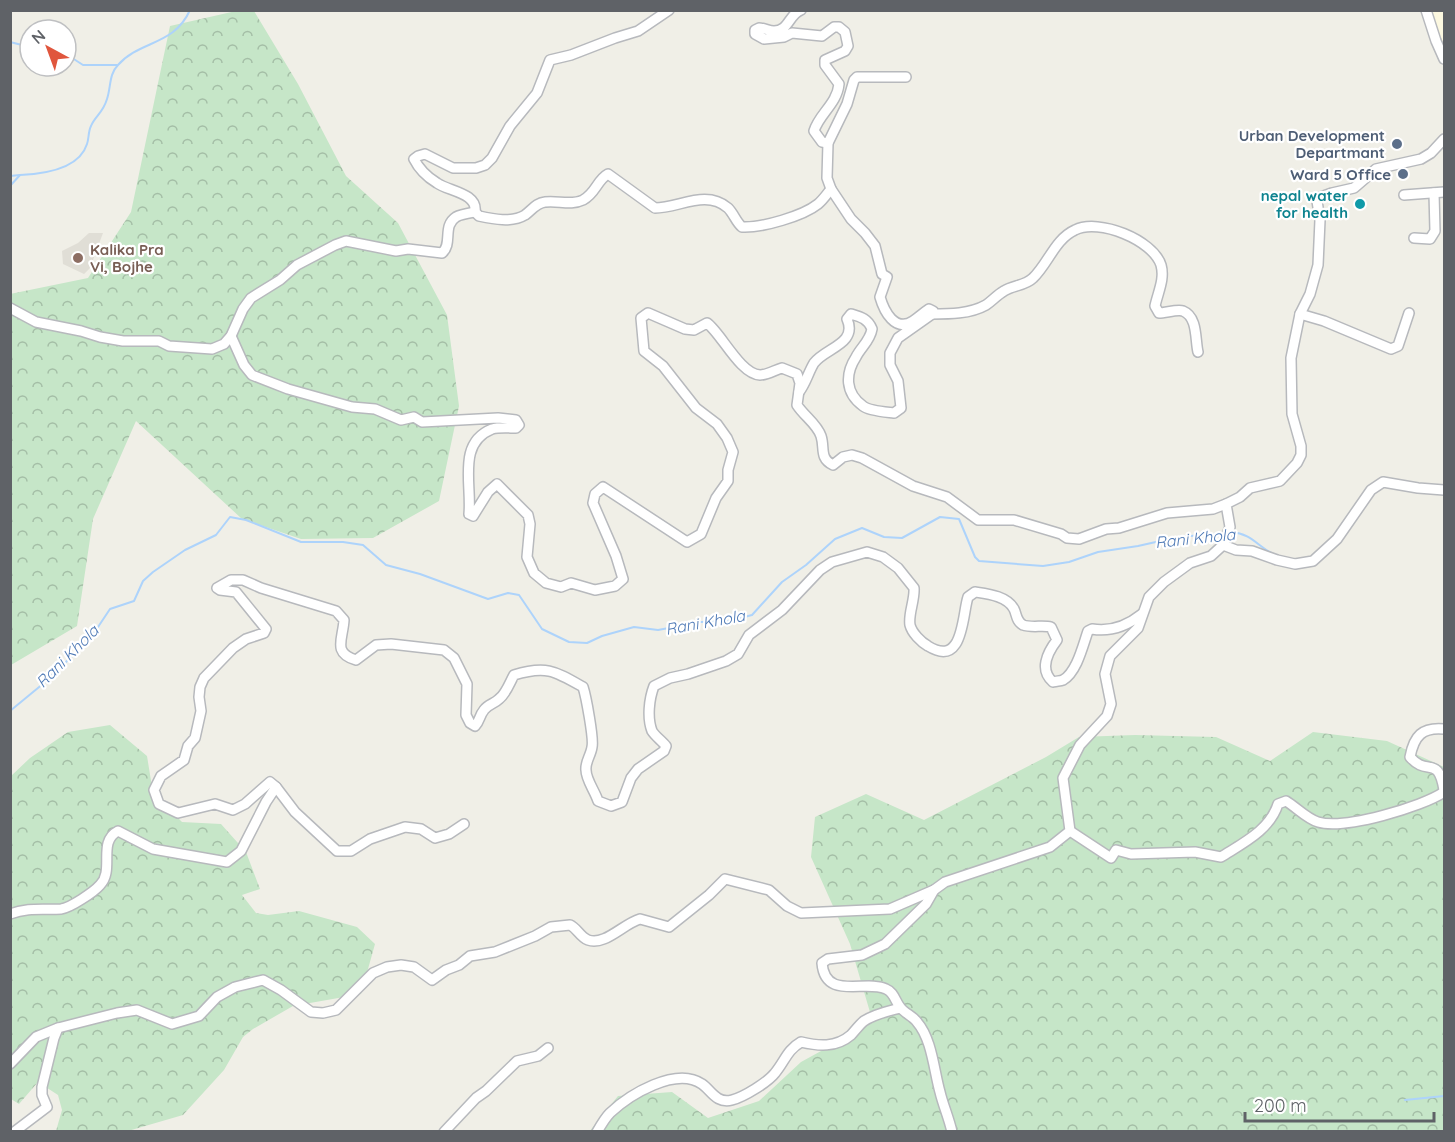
<svg xmlns="http://www.w3.org/2000/svg" width="1455" height="1142" font-family="Quicksand,sans-serif">
<style>
.commercial{fill:#fcf8e0}
.education{fill:#e0ded6}
.forest{fill:url(#forest-crowns)}
.lines{fill:none;stroke-linecap:round;stroke-linejoin:round}
.stream{stroke:#add3fb;stroke-width:2}
.minor-casing{stroke:#b7b9bd;stroke-width:12}
.minor{stroke:#fff;stroke-width:9}
.service-dot{fill:#5c6f8a;stroke:#fff;stroke-width:2}
.culture-dot{fill:#0f9aa8;stroke:#fff;stroke-width:2}
.education-dot{fill:#8d6e63;stroke:#fff;stroke-width:2}
.labels{text-anchor:middle;dominant-baseline:central;stroke-width:4.5;stroke-linejoin:round;paint-order:stroke}
.service-label{font-size:15px;font-weight:bold;fill:#4e5e75;stroke:#fff;text-anchor:end}
.culture-label{font-size:15px;font-weight:bold;fill:#0d838f;stroke:#fff;text-anchor:end}
.education-label{font-size:15px;font-weight:bold;fill:#785e54;stroke:#fff;text-anchor:start}
.water-label{font-size:16px;font-style:italic;fill:#4c78b5;stroke:#fff}
</style>
<defs>
<pattern id="forest-crowns" width="20" height="18" patternUnits="userSpaceOnUse" patternTransform="scale(1.5)"><rect width="20" height="18" fill="#c6e6c8"/><path d="M2 6a3 3 0 1 1 6 0M12 15a3 3 0 1 1 6 0" fill="none" stroke="#a4bea6"/></pattern>
</defs>
<rect width="100%" height="100%" fill="#f0efe7"/>
<path class="commercial" d="M 1430,11 L 1444,11 L 1444,51 Z"/>
<path class="education" d="M 89,233 L 103,233 L 90,268 L 84,274 L 63,264 L 62,251 L 78,243 Z"/>
<g class="forest">
<path d="M 236,11 L 254,11 L 298,84 L 346,176 L 398,223 L 447,315 L 459,406 L 439,501 L 373,538 L 301,539 L 242,519 L 136,421 L 93,519 L 77,626 L 11,665 L 10,294 L 88,278 L 131,212 L 170,26 Z"/>
<path d="M 110,725 L 147,756 L 153,793 L 182,822 L 221,824 L 246,852 L 260,889 L 242,895 L 256,913 L 268,915 L 299,911 L 357,927 L 375,944 L 361,994 L 293,1006 L 253,1029 L 243,1037 L 224,1070 L 183,1115 L 128,1131 L 56,1131 L 62,1110 L 58,1095 L 38,1082 L 19,1104 L 11,1099 L 11,776 L 30,758 L 68,732 Z"/>
<path d="M 1313,732 L 1387,741 L 1444,767 L 1444,1131 L 589,1132 L 618,1096 L 672,1092 L 708,1118 L 759,1101 L 801,1062 L 832,1045 L 872,1019 L 850,944 L 811,857 L 815,817 L 866,794 L 924,820 L 1046,757 L 1079,737 L 1135,735 L 1216,737 L 1270,761 Z"/>
</g>
<g class="lines">
<g class="stream">
<path d="M 10,42 L 30,47"/>
<path d="M 66,54 L 83,65 L 117,65"/>
<path d="M 10,176 L 20,175"/>
<path d="M 10,186 L 20,175 C 43,174 79,170 87,144 C 89,139 88,132 91,126 C 95,116 103,113 107,99 C 111,87 109,74 118,65 C 140,40 174,46 190,10"/>
<path d="M 1231,532 C 1252,534 1256,545 1273,554"/>
<path d="M 10,711 L 44,683 L 90,639 L 110,609 L 134,601 L 143,581 L 153,572 L 185,550 L 216,535 L 230,517 L 246,520 L 301,542 L 343,542 L 363,545 L 386,565 L 420,574 L 488,599 L 508,593 L 519,595 L 542,629 L 569,642 L 587,643 L 602,636 L 634,627 L 658,630 L 701,622 L 729,621 L 752,615 L 782,582 L 806,565 L 835,539 L 862,528 L 884,537 L 902,538 L 940,517 L 959,519 L 975,557 L 979,561 L 1043,566 L 1069,562 L 1098,552 L 1138,546 L 1178,537 L 1226,533"/>
<path d="M 1405,1100 L 1444,1096"/>
</g>
<defs>
<g id="minor">
<path d="M 669,10 L 638,31 L 615,38 L 571,55 L 550,60 L 537,93 L 510,126 L 492,158 L 485,165 L 476,168 L 453,168 L 425,154 L 418,156 L 414,159 C 419,169 427,177 437,183 C 448,191 478,193 475,212 L 479,216 C 493,219 512,223 525,215 C 532,210 536,203 545,202 C 557,200 571,206 583,200 C 596,193 597,180 608,174 L 655,208 C 679,208 706,189 728,208 C 734,214 736,222 742,227 C 762,228 803,216 818,204 C 823,200 827,194 831,189"/>
<path d="M 801,10 C 789,14 789,31 774,31 C 769,31 764,28 759,28 L 755,30 L 755,34 L 764,39 L 784,37 L 792,33 L 822,36 L 834,27 L 839,27 L 845,32 L 848,46 L 845,51 L 825,60 L 825,65 L 839,84 C 837,104 819,114 814,131 L 822,142 L 828,143"/>
<path d="M 1426,10 L 1436,41 L 1444,59"/>
<path d="M 1404,195 L 1444,192"/>
<path d="M 1414,238 L 1430,239 L 1435,231 L 1434,193"/>
<path d="M 10,308 L 36,322 L 81,331 L 100,337 L 123,341 L 159,341 L 169,346 L 212,349 L 224,344 L 231,336 L 243,309 L 251,298 L 280,280 L 297,265 L 335,245 L 346,241 L 396,251 L 408,249 L 442,253 C 453,244 442,226 456,217 C 461,214 469,213 475,212"/>
<path d="M 932,314 C 949,314 970,314 986,305 C 992,301 997,295 1004,291 C 1013,285 1025,286 1033,278 C 1048,264 1055,239 1075,230 C 1099,218 1153,240 1161,265 C 1165,279 1158,292 1155,306 L 1159,313 C 1166,313 1177,309 1183,311 C 1198,317 1195,340 1198,352"/>
<path d="M 1300,314 L 1324,321 L 1391,349 L 1398,346 L 1409,313"/>
<path d="M 231,336 L 244,365 L 252,375 L 288,389 L 352,407 L 375,409 L 401,420 L 414,417 L 422,422 L 498,418 L 516,420 L 519,425 L 516,428 C 509,428 499,427 492,429 C 457,443 472,484 469,514 L 473,516 L 488,492 L 497,484 L 528,515 L 530,524 L 527,557 L 534,573 L 546,583 L 561,587 L 571,583 L 595,590 L 615,586 L 623,579 L 616,556 L 593,503 L 595,494 L 603,487 L 687,542 L 701,534 L 716,498 L 728,481 L 728,470 L 733,452 L 727,438 L 717,424 L 696,408 L 663,366 L 644,351 L 641,318 L 648,313 L 685,329 L 694,330 L 707,323 C 721,333 740,374 760,375 C 767,375 775,370 782,368 L 797,374 L 800,383 L 797,405 C 804,416 817,424 821,436 C 825,448 819,458 833,465 L 843,457 L 852,455 L 862,458 L 913,486 L 947,497 L 978,520 L 1014,520 L 1061,534 L 1067,538 L 1079,539 L 1106,529 L 1119,528 L 1167,513 L 1213,509 L 1226,504"/>
<path d="M 799,392 C 806,383 808,373 814,363 C 825,348 858,344 847,319 L 851,314 C 861,317 868,319 872,329 C 870,341 861,347 856,357 C 845,374 845,393 863,406 C 869,411 886,412 894,413 L 901,408 L 898,381 L 890,365 L 890,353 L 898,338 L 932,314 L 933,311 L 929,309 C 923,313 919,317 913,321 C 895,333 884,311 880,297 L 887,277 L 882,274 L 875,246 L 865,233 L 851,219 L 831,189 L 827,178 L 828,143 L 847,104 L 854,80 L 857,77 L 906,77"/>
<path d="M 1223,545 L 1236,550 L 1252,551 L 1277,560 L 1295,564 L 1313,561 L 1337,539 L 1371,490 L 1383,482 L 1418,488 L 1444,490"/>
<path d="M 1444,729 C 1422,727 1414,736 1410,757 C 1427,777 1438,754 1444,790"/>
<path d="M 464,824 L 449,834 L 435,838 L 421,829 L 405,827 L 370,839 L 351,851 L 337,851 L 295,812 L 276,787 L 270,782 L 245,804 L 233,810 L 215,804 L 178,813 L 159,804 L 154,790 L 161,776 L 184,760 L 188,746 L 195,738 L 201,711 L 199,697 L 200,687 L 204,678 L 233,648 L 246,639 L 264,633 L 266,629 L 236,592 L 220,590 L 217,588 L 231,580 L 243,580 L 261,588 L 336,611 L 344,620 C 343,639 332,653 356,660 L 376,645 L 391,644 L 444,650 L 454,658 L 467,684 L 466,715 L 470,723 L 475,726 C 480,721 479,716 484,710 C 488,704 494,704 499,699 C 506,694 510,682 514,675 C 546,665 555,671 583,687 C 586,696 594,739 592,747 C 591,755 585,762 586,770 C 586,780 595,791 598,801 L 611,806 L 622,802 L 631,778 L 638,769 L 664,751 L 666,746 C 662,741 655,736 652,731 C 647,718 649,699 654,686 L 670,678 L 688,674 L 726,661 L 738,654 L 749,635 L 782,610 L 820,570 L 832,562 L 867,552 L 883,557 L 898,568 L 914,588 C 915,600 908,614 910,625 C 912,633 921,642 928,646 C 964,668 962,615 968,597 L 975,592 C 988,594 1007,596 1014,609 C 1017,615 1016,621 1023,625 C 1031,628 1043,625 1051,627 L 1057,640 C 1047,653 1039,670 1053,682 C 1057,681 1060,681 1063,680 C 1077,672 1083,645 1088,631 L 1092,629 C 1110,632 1127,626 1142,614"/>
<path d="M 1070,831 L 1111,858 L 1116,850 L 1131,854 L 1195,852 L 1221,857 C 1243,843 1270,830 1278,804 L 1286,801 C 1296,807 1307,819 1318,822 C 1344,830 1422,807 1444,792"/>
<path d="M 10,914 C 28,907 43,910 61,909 C 70,908 94,892 100,885 C 115,870 97,842 118,831 L 153,849 L 227,862 L 241,851 L 266,802 L 276,787"/>
<path d="M 10,1064 L 36,1037 L 58,1028"/>
<path d="M 14,1132 L 47,1107 L 42,1095 L 42,1087 L 54,1038 L 58,1028 L 117,1013 L 137,1010 L 172,1024 L 199,1016 L 217,997 L 235,987 L 263,980 L 281,990 L 311,1012 L 323,1013 L 336,1010 L 373,973 L 387,967 L 401,965 L 414,967 L 432,980 L 446,970 L 459,965 L 470,956 L 495,952 L 535,936 L 551,927 L 570,925 C 577,928 580,937 588,940 C 605,946 623,924 640,919 L 669,927 L 709,895 L 725,879 L 769,890 L 787,906 L 801,913 L 890,909 L 934,890"/>
<path d="M 444,1132 L 476,1098 L 486,1091 L 517,1061 L 538,1056 L 548,1048"/>
<path d="M 597,1132 C 601,1125 605,1118 610,1113 C 629,1095 676,1066 702,1084 C 711,1090 716,1104 732,1100 C 744,1097 768,1082 775,1073 C 785,1061 787,1050 801,1042 C 818,1046 836,1048 851,1035 C 855,1031 859,1025 864,1021 C 874,1014 889,1011 900,1008"/>
<path d="M 952,1132 C 949,1118 943,1105 940,1092 C 934,1071 932,1039 917,1022 C 913,1016 904,1013 900,1007 C 895,1001 894,992 886,989 C 865,979 825,1001 822,963 L 828,959 L 862,955 L 885,944 L 926,904 L 934,890 L 945,882 L 1050,847 L 1070,831 L 1063,778 L 1080,745 L 1107,716 L 1111,704 L 1105,674 L 1110,656 L 1138,628 L 1149,597 L 1164,582 L 1190,563 L 1211,556 L 1223,545 L 1230,527 L 1226,504 L 1240,497 L 1250,488 L 1280,481 L 1297,463 L 1301,455 L 1301,446 L 1292,414 L 1291,358 L 1300,314 L 1310,294 L 1318,265 L 1320,220 L 1317,201 L 1321,197 L 1332,193 L 1354,188 L 1376,169 L 1421,159 L 1431,153 L 1444,139"/>
</g>
</defs>
<use href="#minor" class="minor-casing"/>
<use href="#minor" class="minor"/>
</g>
<g class="service-dot">
<circle cx="1397" cy="144" r="6"/>
<circle cx="1403" cy="174" r="6"/>
</g>
<circle class="culture-dot" cx="1360" cy="204" r="6"/>
<circle class="education-dot" cx="78" cy="258" r="6"/>
<g class="labels">
<g class="service-label">
<text x="1385" y="135">Urban Development<tspan x="1385" dy="17">Departmant</tspan></text>
<text x="1391" y="174">Ward 5 Office</text>
</g>
<g class="culture-label">
<text x="1348" y="195">nepal water<tspan x="1348" dy="17">for health</tspan></text>
</g>
<g class="education-label">
<text x="90" y="249">Kalika Pra<tspan x="90" dy="17">Vi, Bojhe</tspan></text>
</g>
<g class="water-label">
<text transform="translate(1195 538) rotate(-6)">Rani Khola</text>
<text transform="translate(705 622) rotate(-10)">Rani Khola</text>
<text transform="translate(67 656) rotate(-45)">Rani Khola</text>
</g>
</g>
<rect width="1455" height="1142" fill="none" stroke="#5f6267" stroke-width="24"/>
<g transform="translate(48 48) rotate(319)"><circle r="28" fill="#ffffff" stroke="#bfc0c2" stroke-width="1.5"/>
<path d="M0-4.5L10 22L0 15L-10 22Z" fill="#e0563d"/>
<text y="-9" font-size="16" font-weight="bold" text-anchor="middle" fill="#5f6267">N</text>
</g>
<path d="M1245 1112v9h189v-9" fill="none" stroke="#5f6267" stroke-width="3"/>
<text x="1254" y="1112" font-size="18" fill="#5f6267" stroke="#ffffff" stroke-width="4.5" paint-order="stroke">200 m</text>
</svg>
